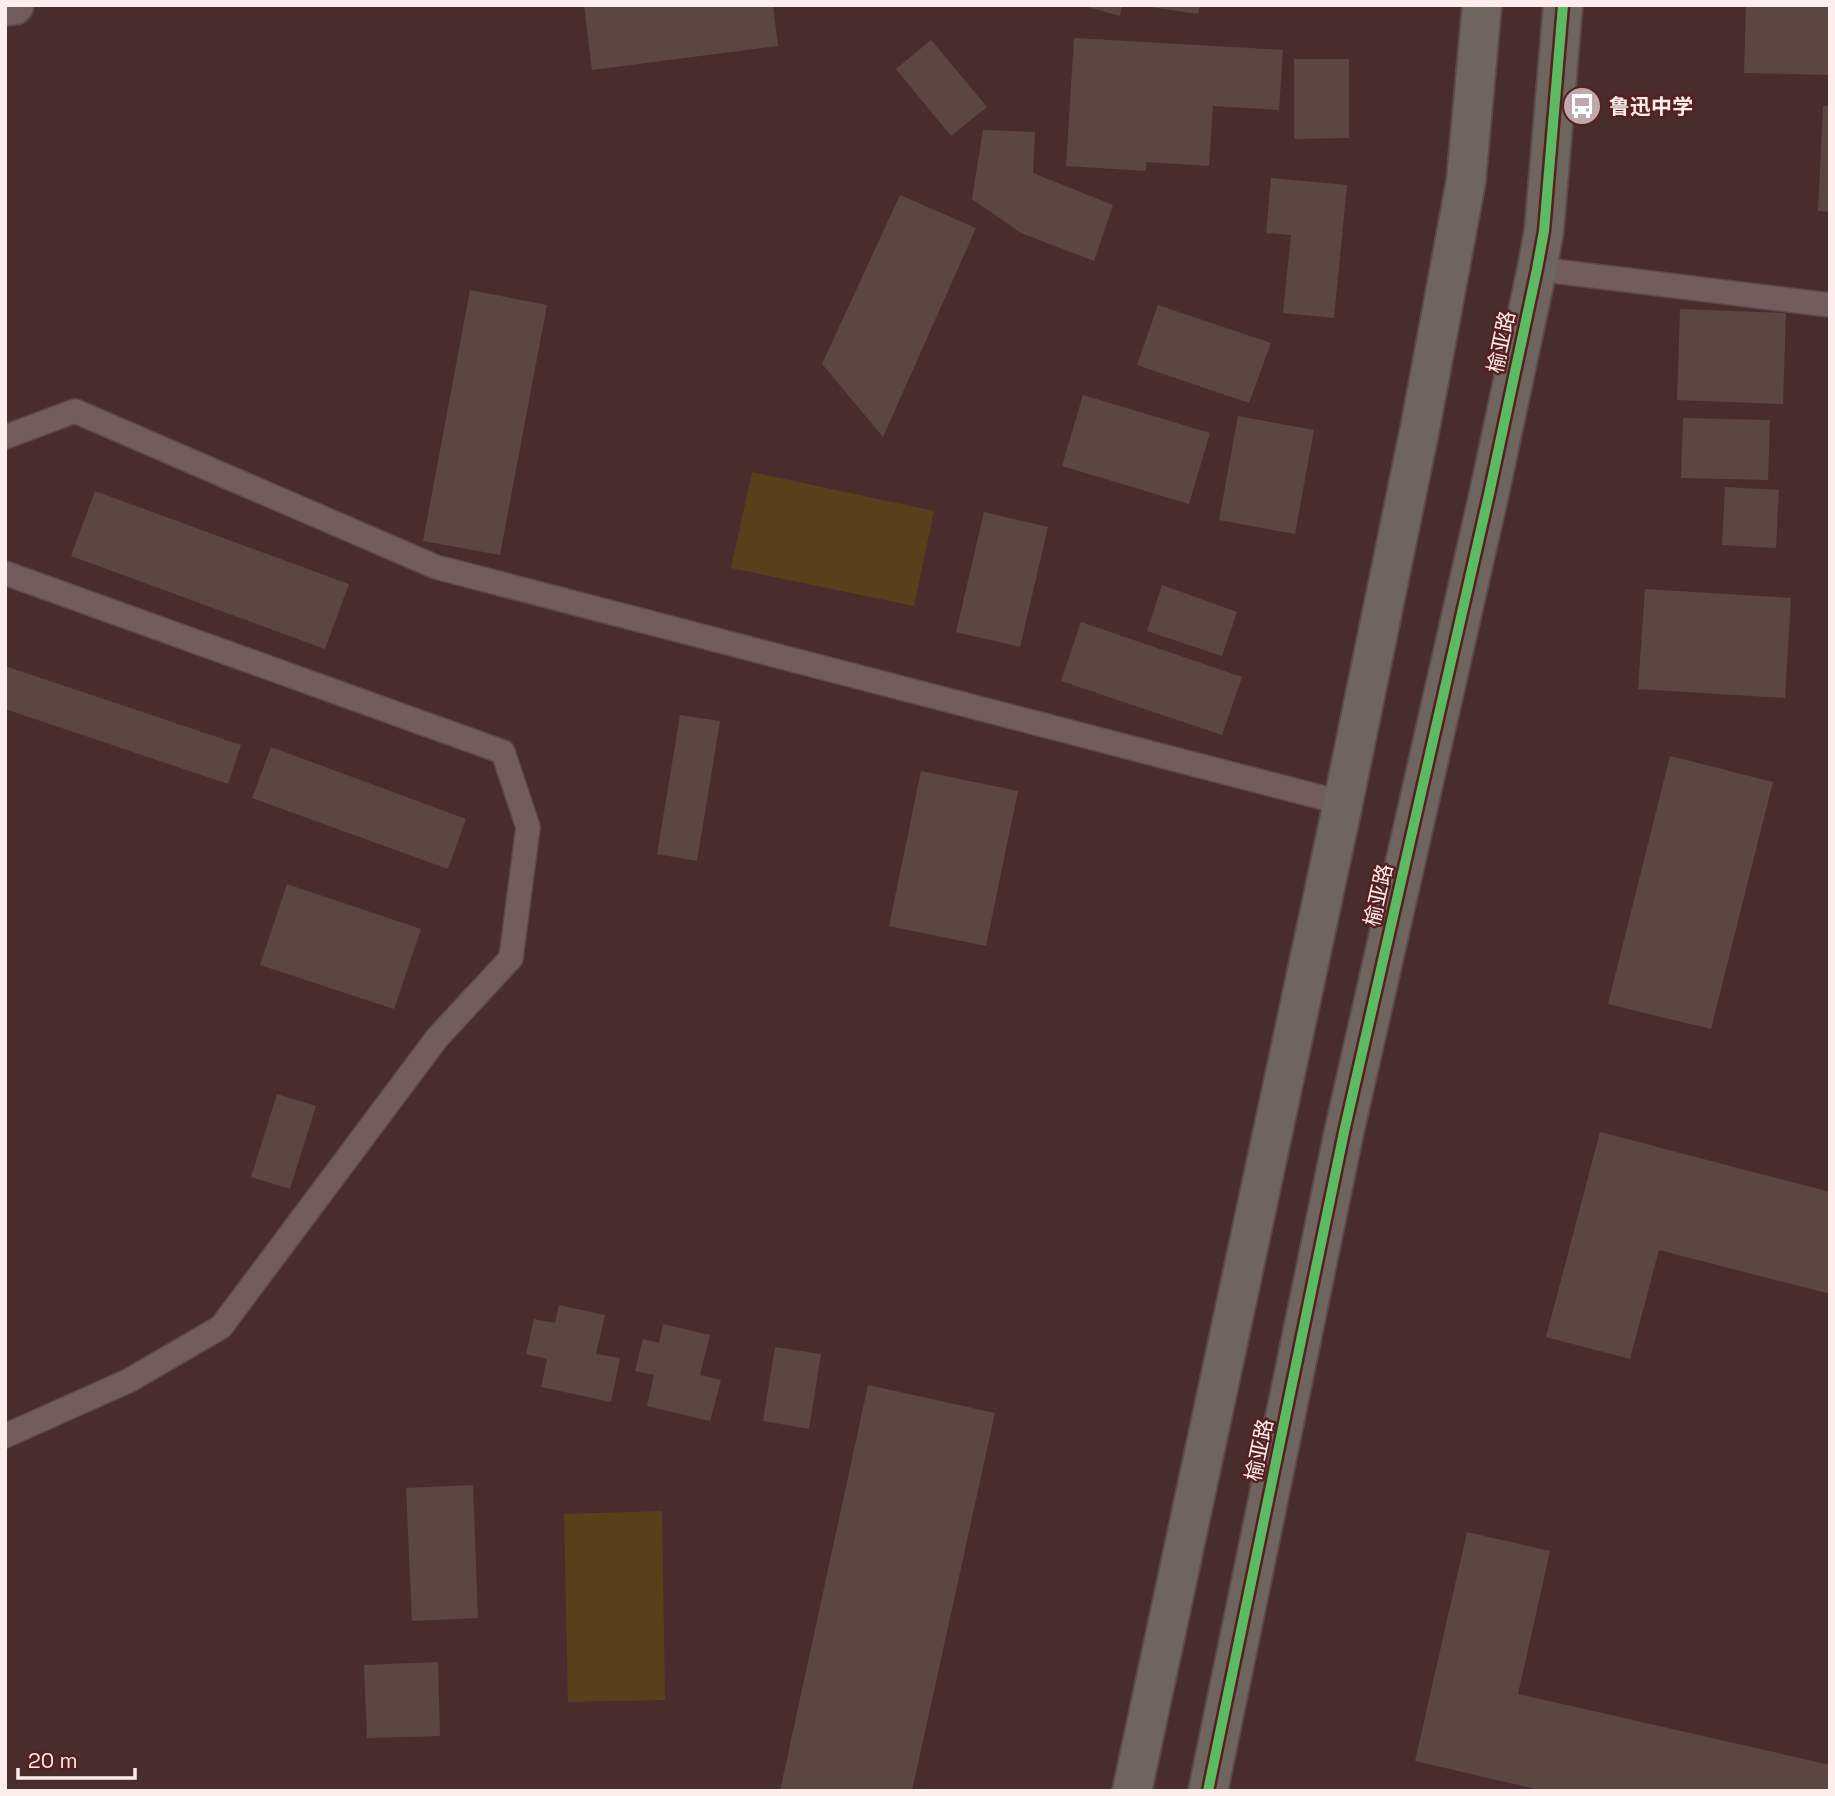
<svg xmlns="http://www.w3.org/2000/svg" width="1835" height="1796" font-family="'Space Grotesk','Noto Sans SC',sans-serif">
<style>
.green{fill:#58411a}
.building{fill:#5c4642}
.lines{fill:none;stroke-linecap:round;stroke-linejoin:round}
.service-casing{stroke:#5e494a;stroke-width:26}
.minor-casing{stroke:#5e494a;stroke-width:42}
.trunk-casing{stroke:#5e494a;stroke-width:42}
.service{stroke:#725d5c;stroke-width:23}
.minor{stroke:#725d5c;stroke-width:38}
.trunk{stroke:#6e655e;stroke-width:38}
.cycleway-casing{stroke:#562020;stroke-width:15}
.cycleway{stroke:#5cba63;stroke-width:10}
.labels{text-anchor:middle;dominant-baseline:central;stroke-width:5;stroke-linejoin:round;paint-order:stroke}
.poi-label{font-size:21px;font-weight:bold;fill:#fdeeed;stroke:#562020;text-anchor:start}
.street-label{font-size:21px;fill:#fdeeed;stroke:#562020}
</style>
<rect width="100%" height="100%" fill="#492d2d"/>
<g class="green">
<path d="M 752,472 L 934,511 L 914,606 L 731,568 Z"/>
<path d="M 662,1511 L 665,1700 L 568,1702 L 564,1514 Z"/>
</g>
<g class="building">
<path d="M 584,5 L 773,5 L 778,46 L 592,70 Z"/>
<path d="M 1081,5 L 1122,5 L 1120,16 Z"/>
<path d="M 1150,5 L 1200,5 L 1198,14 L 1150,7 Z"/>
<path d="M 1746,5 L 1830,5 L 1830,75 L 1744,73 Z"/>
<path d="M 1074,38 L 1283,50 L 1279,110 L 1213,106 L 1209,166 L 1146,162 L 1146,171 L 1066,166 Z"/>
<path d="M 931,40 L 987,107 L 951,136 L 896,69 Z"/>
<path d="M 1294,59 L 1349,59 L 1349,138 L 1294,139 Z"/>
<path d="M 1823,106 L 1830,106 L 1830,212 L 1818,211 Z"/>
<path d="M 983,130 L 1035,132 L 1033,173 L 1113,205 L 1094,261 L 1021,233 L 972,199 Z"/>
<path d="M 1271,178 L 1347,185 L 1334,318 L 1283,313 L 1291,235 L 1266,233 Z"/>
<path d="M 900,195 L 976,228 L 883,437 L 822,364 Z"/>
<path d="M 470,290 L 547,305 L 500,555 L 423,541 Z"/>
<path d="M 1158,305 L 1271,343 L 1249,403 L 1137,365 Z"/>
<path d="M 1680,309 L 1786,313 L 1783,404 L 1677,400 Z"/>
<path d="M 1083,395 L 1210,433 L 1189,504 L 1062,466 Z"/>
<path d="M 1238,416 L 1314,430 L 1295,534 L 1219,520 Z"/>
<path d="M 1683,418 L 1770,420 L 1768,480 L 1681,478 Z"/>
<path d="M 1725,487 L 1779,490 L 1776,548 L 1722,545 Z"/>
<path d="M 95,491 L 349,584 L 325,649 L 71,556 Z"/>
<path d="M 984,512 L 1048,527 L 1020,647 L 956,632 Z"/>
<path d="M 1162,585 L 1237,612 L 1222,656 L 1147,631 Z"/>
<path d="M 1645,589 L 1791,598 L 1785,698 L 1638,689 Z"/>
<path d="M 1081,622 L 1242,677 L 1222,735 L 1061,681 Z"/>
<path d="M 5,666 L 241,745 L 228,784 L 5,709 Z"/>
<path d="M 680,715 L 720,721 L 697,861 L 657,854 Z"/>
<path d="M 271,747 L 466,819 L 448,869 L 252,798 Z"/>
<path d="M 1670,756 L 1773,782 L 1711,1029 L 1608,1004 Z"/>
<path d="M 921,771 L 1018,791 L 986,946 L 889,926 Z"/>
<path d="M 287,884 L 421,929 L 394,1009 L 260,965 Z"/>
<path d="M 277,1094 L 316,1106 L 290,1189 L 251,1177 Z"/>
<path d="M 1600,1132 L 1830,1192 L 1830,1294 L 1659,1250 L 1630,1359 L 1546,1337 Z"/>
<path d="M 559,1305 L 605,1315 L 596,1354 L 620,1358 L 611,1402 L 541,1387 L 547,1359 L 526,1354 L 534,1319 L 555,1323 Z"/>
<path d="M 663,1324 L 710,1335 L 700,1375 L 721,1380 L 710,1421 L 647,1406 L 654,1375 L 635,1371 L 643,1339 L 659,1343 Z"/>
<path d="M 775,1347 L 821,1354 L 809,1429 L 763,1421 Z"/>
<path d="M 868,1385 L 995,1413 L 912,1791 L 780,1791 Z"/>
<path d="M 473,1485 L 478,1618 L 412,1621 L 406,1488 Z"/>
<path d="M 1467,1532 L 1550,1551 L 1518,1694 L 1830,1765 L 1830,1791 L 1544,1791 L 1415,1761 Z"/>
<path d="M 438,1662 L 440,1736 L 367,1738 L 364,1665 Z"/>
</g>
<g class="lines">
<defs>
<g id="service">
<path d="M 1537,269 L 1830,305"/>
<path d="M 5,437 L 75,411 L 436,567 L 1343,803"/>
<path d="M 5,573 L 503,752 L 528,827 L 511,958 L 437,1038 L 221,1327 L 128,1381 L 5,1436"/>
</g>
<path id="minor" d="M 5,6 L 14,5"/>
<g id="trunk">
<path d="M 1132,1791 L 1343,803 L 1421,423 L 1466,181 L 1482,5"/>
<path d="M 1208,1791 L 1344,1132 L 1489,494 L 1537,269 L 1544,231 L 1563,5"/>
</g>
</defs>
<use href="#service" class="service-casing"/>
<use href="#minor" class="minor-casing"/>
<use href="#trunk" class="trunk-casing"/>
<use href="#service" class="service"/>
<use href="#minor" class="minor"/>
<use href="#trunk" class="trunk"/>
<defs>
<path id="cycleway" d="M 1208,1791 L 1344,1132 L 1489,494 L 1537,269 L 1544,231 L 1563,5"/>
</defs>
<use href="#cycleway" class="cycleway-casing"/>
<use href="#cycleway" class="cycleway"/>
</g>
<defs>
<symbol id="bus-disc" viewBox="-11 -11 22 22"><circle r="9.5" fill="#beaaaa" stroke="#562020"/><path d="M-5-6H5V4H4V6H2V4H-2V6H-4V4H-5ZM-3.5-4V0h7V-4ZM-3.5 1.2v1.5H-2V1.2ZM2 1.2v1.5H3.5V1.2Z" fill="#fff"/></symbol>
</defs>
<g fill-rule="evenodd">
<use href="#bus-disc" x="1560" y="84" width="44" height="44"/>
</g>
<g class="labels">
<g class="poi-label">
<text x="1609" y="106">鲁迅中学</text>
</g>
<g class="street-label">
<text transform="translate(1501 342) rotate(-78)">榆亚路</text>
<text transform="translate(1378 895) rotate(-77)">榆亚路</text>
<text transform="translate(1259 1450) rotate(-78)">榆亚路</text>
</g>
</g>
<rect width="1835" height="1796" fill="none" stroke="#fdeeed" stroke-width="14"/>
<path d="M18 1768v10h117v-10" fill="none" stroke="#fdeeed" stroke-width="3.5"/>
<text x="28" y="1768" font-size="21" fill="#fdeeed" stroke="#562020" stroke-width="5" paint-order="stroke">20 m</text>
</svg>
